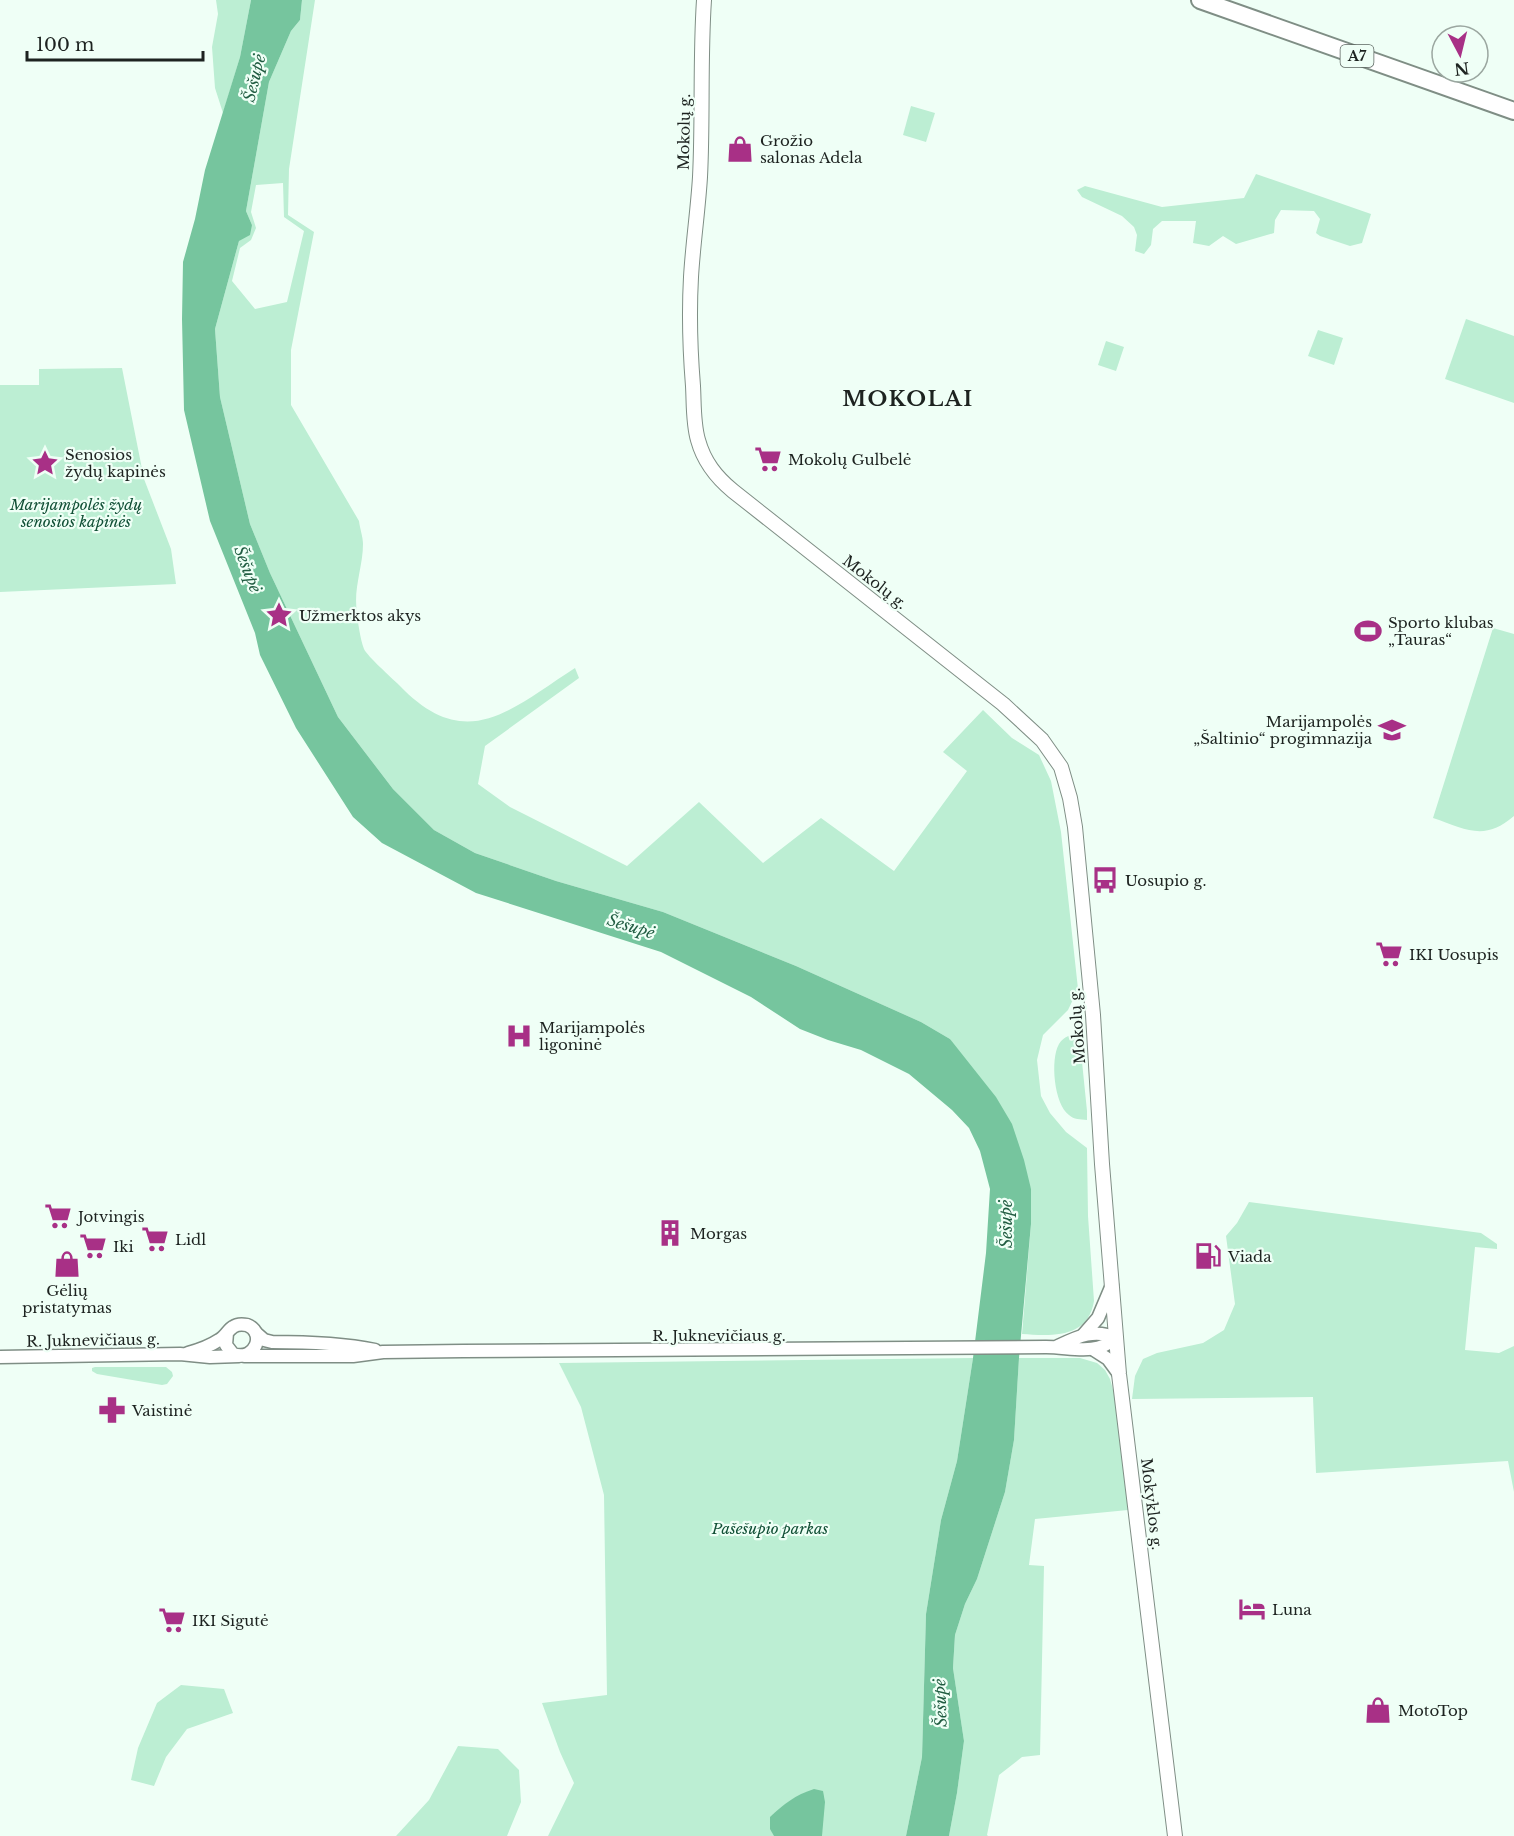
<svg xmlns="http://www.w3.org/2000/svg" width="1514" height="1836" font-family="'Libre Baskerville',serif">
<style>
.green{fill:#bceed3;fill-rule:evenodd}
.water{fill:#76c59e}
.lines{fill:none;stroke-linecap:round;stroke-linejoin:round}
.tertiary-casing{stroke:#7f8e85;stroke-width:15}
.secondary-casing{stroke:#7f8e85;stroke-width:16}
.trunk-casing{stroke:#7f8e85;stroke-width:20}
.tertiary{stroke:#fff;stroke-width:12}
.secondary{stroke:#fff;stroke-width:14}
.trunk{stroke:#fff;stroke-width:16}
.labels{text-anchor:middle;dominant-baseline:central;stroke-width:4.5;stroke-linejoin:round;paint-order:stroke}
.shield{fill:#effff6;stroke:#5c6560;stroke-width:1.5}
.shield-label{font-size:14px;font-weight:bold;fill:#1d2320}
.street-label{font-size:15px;fill:#1d2320;stroke:#effff6}
.poi-label{font-size:15px;fill:#1d2320;stroke:#effff6;text-anchor:start}
.park-label{font-size:15px;font-style:italic;fill:#115036;stroke:#effff6}
.water-label{font-size:16px;font-style:italic;fill:#215d42;stroke:#effff6}
.district-label{font-size:21px;font-weight:bold;letter-spacing:1.5px;fill:#1d2320;stroke:#effff6}
</style>
<rect width="100%" height="100%" fill="#effff6"/>
<g class="green">
<path d="M 216,0 L 251,0 L 240,57 L 223,113 L 215,88 L 212,47 L 218,14 Z"/>
<path d="M 302,0 L 315,0 L 289,169 L 288,215 L 314,232 L 291,350 L 291,405 L 359,521 C 360,529 363,537 363,544 C 363,567 353,589 357,612 C 358,623 360,638 364,649 C 368,657 391,677 399,685 C 466,755 510,710 575,668 L 579,678 L 485,746 L 478,784 L 510,807 L 627,866 L 699,802 L 763,863 L 821,818 L 894,871 L 967,771 L 943,752 L 983,710 L 1012,738 L 1039,755 L 1051,781 L 1061,832 L 1078,989 L 1068,1010 L 1043,1035 L 1037,1060 L 1041,1096 L 1050,1113 L 1066,1132 L 1087,1148 L 1088,1216 L 1094,1301 C 1088,1339 1051,1336 1022,1334 L 1031,1224 L 1031,1189 L 950,1039 L 921,1022 L 796,966 L 663,912 L 556,881 L 475,853 L 434,830 L 393,789 L 338,717 L 270,573 L 250,524 L 220,397 L 215,329 L 239,241 L 252,225 L 246,211 L 269,82 L 291,31 L 300,20 ZM 283,183 L 284,217 L 304,231 L 287,302 L 255,309 L 232,281 L 240,248 L 251,240 L 256,228 L 251,212 L 256,185 Z"/>
<path d="M 911,106 L 935,113 L 926,142 L 903,135 Z"/>
<path d="M 1256,174 L 1371,214 L 1362,243 L 1350,246 L 1320,236 L 1316,233 L 1320,219 L 1314,211 L 1281,210 L 1275,220 L 1274,233 L 1236,244 L 1223,236 L 1209,246 L 1193,243 L 1196,221 L 1162,221 L 1153,229 L 1151,245 L 1144,254 L 1135,251 L 1137,235 L 1134,227 L 1122,216 L 1082,197 L 1077,190 L 1085,186 L 1162,207 L 1244,198 Z"/>
<path d="M 1466,319 L 1514,336 L 1514,403 L 1445,379 Z"/>
<path d="M 1318,330 L 1343,338 L 1334,365 L 1308,356 Z"/>
<path d="M 1106,341 L 1124,347 L 1116,371 L 1098,365 Z"/>
<path d="M 122,368 L 144,479 L 171,549 L 176,584 L 0,592 L 0,385 L 39,385 L 39,369 Z"/>
<path d="M 1493,628 L 1514,634 L 1514,816 C 1484,842 1466,829 1433,818 Z"/>
<path d="M 1079,1032 L 1087,1111 L 1087,1120 C 1080,1119 1074,1120 1069,1115 C 1054,1104 1050,1059 1059,1044 C 1064,1036 1071,1035 1079,1032 Z"/>
<path d="M 1249,1202 L 1481,1233 L 1497,1244 L 1497,1249 L 1475,1247 L 1465,1350 L 1499,1353 L 1514,1346 L 1514,1492 L 1508,1461 L 1316,1473 L 1313,1397 L 1132,1399 L 1135,1376 L 1143,1359 L 1157,1353 L 1203,1343 L 1224,1330 L 1235,1304 L 1226,1236 L 1237,1223 Z"/>
<path d="M 973,1358 L 957,1461 L 941,1520 L 926,1614 L 922,1757 L 906,1836 L 548,1836 L 574,1783 L 560,1752 L 542,1703 L 607,1695 L 604,1495 L 581,1407 L 559,1363 Z"/>
<path d="M 1019,1358 L 1080,1358 L 1097,1363 L 1105,1370 L 1110,1379 L 1116,1400 L 1128,1510 L 1035,1519 L 1029,1565 L 1044,1566 L 1040,1755 L 1022,1757 L 999,1775 L 987,1835 L 988,1836 L 949,1836 L 957,1793 L 964,1741 L 953,1668 L 955,1635 L 965,1604 L 977,1579 L 1005,1492 L 1014,1440 Z"/>
<path d="M 95,1367 L 166,1367 L 172,1372 L 173,1376 L 167,1384 L 162,1385 L 97,1374 L 92,1371 L 92,1368 Z"/>
<path d="M 181,1685 L 224,1689 L 233,1713 L 187,1729 L 166,1757 L 154,1786 L 131,1780 L 138,1748 L 157,1703 Z"/>
<path d="M 458,1746 L 498,1749 L 519,1770 L 521,1802 L 507,1836 L 396,1836 L 429,1800 Z"/>
</g>
<g class="water">
<path d="M 251,0 L 302,0 L 300,20 L 291,31 L 269,82 L 246,211 L 252,225 L 250,235 L 239,241 L 215,329 L 220,397 L 250,524 L 270,573 L 338,717 L 393,789 L 434,830 L 475,853 L 556,881 L 663,912 L 796,966 L 921,1022 L 950,1039 L 996,1097 L 1012,1124 L 1024,1160 L 1031,1189 L 1031,1224 L 1019,1358 L 1014,1440 L 1005,1492 L 977,1579 L 965,1604 L 955,1635 L 953,1668 L 964,1741 L 957,1793 L 949,1836 L 906,1836 L 922,1757 L 926,1614 L 941,1520 L 957,1461 L 973,1358 L 986,1253 L 990,1189 L 980,1151 L 969,1128 L 952,1110 L 909,1074 L 861,1050 L 828,1040 L 800,1029 L 751,997 L 661,952 L 476,893 L 382,843 L 353,817 L 296,728 L 260,655 L 255,633 L 210,521 L 184,410 L 182,319 L 183,262 L 195,219 L 205,170 L 240,57 Z"/>
<path d="M 814,1789 L 823,1791 L 825,1802 L 822,1836 L 774,1836 L 770,1829 L 770,1817 C 784,1804 795,1795 814,1789 Z"/>
</g>
<g class="lines">
<defs>
<g id="tertiary">
<path d="M 256,1333 L 264,1340 L 272,1342 C 307,1342 341,1343 375,1350"/>
<path d="M 1084,1334 L 1098,1318 L 1112,1285"/>
<path d="M 1094,1350 L 1108,1359 L 1119,1374"/>
<path d="M 188,1353 C 199,1350 210,1346 219,1340 C 225,1337 228,1330 233,1327 C 237,1324 242,1324 247,1325 C 266,1332 256,1362 233,1354 L 226,1345 L 227,1333"/>
<path d="M 244,1356 L 353,1356 L 383,1352 L 463,1351 L 1046,1347 C 1072,1347 1095,1356 1116,1338 C 1094,1328 1077,1337 1056,1347"/>
<path d="M 0,1357 L 180,1354 L 210,1357 L 239,1356"/>
</g>
<path id="secondary" d="M 704,0 C 700,59 703,118 700,177 C 698,210 693,243 691,277 C 689,313 690,349 693,386 C 694,403 693,423 698,440 C 704,462 716,477 733,491 L 1003,704 L 1042,740 L 1061,767 L 1070,798 L 1075,827 L 1093,1015 L 1102,1164 L 1119,1374 L 1175,1836"/>
<path id="trunk" d="M 1200,0 L 1514,111"/>
</defs>
<use href="#tertiary" class="tertiary-casing"/>
<use href="#secondary" class="secondary-casing"/>
<use href="#trunk" class="trunk-casing"/>
<use href="#tertiary" class="tertiary"/>
<use href="#secondary" class="secondary"/>
<use href="#trunk" class="trunk"/>
</g>
<defs>
<symbol id="shop-bare" viewBox="-9 -9 18 18"><path d="M-5-2.5h2.3a2.7 3.5 0 0 1 5.4 0H5L5.5 6h-11ZM-1.5-2.5h3a1.5 2.3 0 0 0-3 0Z" fill="#a83086" stroke="#effff6" stroke-width="2.5" paint-order="stroke"/></symbol>
<symbol id="supermarket-bare" viewBox="-9 -9 18 18"><path d="M-6-5.5h2.5l.6 2H6L4.5 2H-2.5L-4.4-4H-6ZM-1.5 3.2a1.3 1.3 0 1 0 .1 0ZM3 3.2a1.3 1.3 0 1 0 .1 0Z" fill="#a83086" stroke="#effff6" stroke-width="2.5" paint-order="stroke"/></symbol>
<symbol id="sight-bare" viewBox="-9 -9 18 18"><path d="M0-6L1.8-2.2L6-1.7L2.9 1.2L3.7 5.4L0 3.3L-3.7 5.4L-2.9 1.2L-6-1.7L-1.8-2.2Z" fill="#a83086" stroke="#effff6" stroke-width="2.5" paint-order="stroke"/></symbol>
<symbol id="stadium-bare" viewBox="-9 -9 18 18"><path d="M0-5a6.5 5 0 1 0 0 10a6.5 5 0 1 0 0-10ZM-3.5-1.8h7v3.6h-7Z" fill="#a83086" stroke="#effff6" stroke-width="2.5" paint-order="stroke"/></symbol>
<symbol id="school-bare" viewBox="-9 -9 18 18"><path d="M0-5L7-2L0 1L-7-2ZM-4 1L0 2.5L4 1V4Q0 6-4 4Z" fill="#a83086" stroke="#effff6" stroke-width="2.5" paint-order="stroke"/></symbol>
<symbol id="bus-bare" viewBox="-9 -9 18 18"><path d="M-5-6H5V4H4V6H2V4H-2V6H-4V4H-5ZM-3.5-4V0h7V-4ZM-3.5 1.2v1.5H-2V1.2ZM2 1.2v1.5H3.5V1.2Z" fill="#a83086" stroke="#effff6" stroke-width="2.5" paint-order="stroke"/></symbol>
<symbol id="hospital-bare" viewBox="-9 -9 18 18"><path d="M-5-5h3v3.5h4V-5h3V5h-3V1.5h-4V5h-3Z" fill="#a83086" stroke="#effff6" stroke-width="2.5" paint-order="stroke"/></symbol>
<symbol id="building-bare" viewBox="-9 -9 18 18"><path d="M-4-6H4V6H1V3H-1V6H-4ZM-2.5-4.3h1.7v1.8h-1.7ZM.8-4.3h1.7v1.8H.8ZM-2.5-1h1.7V.8h-1.7ZM.8-1h1.7V.8H.8Z" fill="#a83086" stroke="#effff6" stroke-width="2.5" paint-order="stroke"/></symbol>
<symbol id="fuel-bare" viewBox="-9 -9 18 18"><path d="M-5.5-6h7V0h2V4h1.3V-2.5L3-4.5l.8-.8L6-3V5H2.5V1h-1V6h-7ZM-4.2-4.7v3.2H.2V-4.7Z" fill="#a83086" stroke="#effff6" stroke-width="2.5" paint-order="stroke"/></symbol>
<symbol id="pharmacy-bare" viewBox="-9 -9 18 18"><path d="M-2-6h4v4h4v4h-4v4h-4v-4h-4v-4h4Z" fill="#a83086" stroke="#effff6" stroke-width="2.5" paint-order="stroke"/></symbol>
<symbol id="hotel-bare" viewBox="-9 -9 18 18"><path d="M-6-4.5h1.5V1H6V5H4.5V3h-9V5H-6ZM-4 0a1.8 1.8 0 1 1 3.6 0ZM.5 0V-2.5h3Q6-2.5 6 0Z" fill="#a83086" stroke="#effff6" stroke-width="2.5" paint-order="stroke"/></symbol>
</defs>
<g fill-rule="evenodd">
<use href="#shop-bare" x="721" y="130" width="38" height="38"/>
<use href="#supermarket-bare" x="749" y="440" width="38" height="38"/>
<use href="#sight-bare" x="26" y="444" width="38" height="38"/>
<use href="#sight-bare" x="260" y="596" width="38" height="38"/>
<use href="#stadium-bare" x="1349" y="612" width="38" height="38"/>
<use href="#school-bare" x="1373" y="711" width="38" height="38"/>
<use href="#bus-bare" x="1086" y="861" width="38" height="38"/>
<use href="#supermarket-bare" x="1370" y="935" width="38" height="38"/>
<use href="#hospital-bare" x="500" y="1017" width="38" height="38"/>
<use href="#supermarket-bare" x="39" y="1197" width="38" height="38"/>
<use href="#building-bare" x="651" y="1214" width="38" height="38"/>
<use href="#supermarket-bare" x="136" y="1220" width="38" height="38"/>
<use href="#supermarket-bare" x="74" y="1227" width="38" height="38"/>
<use href="#fuel-bare" x="1189" y="1237" width="38" height="38"/>
<use href="#shop-bare" x="48" y="1245" width="38" height="38"/>
<use href="#pharmacy-bare" x="93" y="1391" width="38" height="38"/>
<use href="#hotel-bare" x="1233" y="1590" width="38" height="38"/>
<use href="#supermarket-bare" x="153" y="1601" width="38" height="38"/>
<use href="#shop-bare" x="1359" y="1691" width="38" height="38"/>
</g>
<g class="labels">
<rect class="shield" x="1340.5" y="45" width="33" height="22" rx="4.5"/>
<g class="shield-label">
<text x="1357" y="56">A7</text>
</g>
<g class="street-label">
<text transform="translate(684 132) rotate(-89)">Mokolų g.</text>
<text transform="translate(875 582) rotate(38)">Mokolų g.</text>
<text transform="translate(1077 1026) rotate(-94)">Mokolų g.</text>
<text x="719" y="1335">R. Juknevičiaus g.</text>
<text transform="translate(93 1340) rotate(-1)">R. Juknevičiaus g.</text>
<text transform="translate(1152 1504) rotate(83)">Mokyklos g.</text>
</g>
<g class="poi-label">
<text x="760" y="140">Grožio<tspan x="760" dy="17">salonas Adela</tspan></text>
<text x="65" y="454">Senosios<tspan x="65" dy="17">žydų kapinės</tspan></text>
<text x="788" y="459">Mokolų Gulbelė</text>
<text x="299" y="615">Užmerktos akys</text>
<text x="1388" y="622">Sporto klubas<tspan x="1388" dy="17">„Tauras“</tspan></text>
<text x="1372" y="721" text-anchor="end">Marijampolės<tspan x="1372" dy="17">„Šaltinio“ progimnazija</tspan></text>
<text x="1125" y="880">Uosupio g.</text>
<text x="1409" y="954">IKI Uosupis</text>
<text x="539" y="1027">Marijampolės<tspan x="539" dy="17">ligoninė</tspan></text>
<text x="78" y="1216">Jotvingis</text>
<text x="690" y="1233">Morgas</text>
<text x="175" y="1239">Lidl</text>
<text x="113" y="1246">Iki</text>
<text x="1228" y="1256">Viada</text>
<text x="67" y="1290" text-anchor="middle">Gėlių<tspan x="67" dy="17">pristatymas</tspan></text>
<text x="132" y="1410">Vaistinė</text>
<text x="1272" y="1609">Luna</text>
<text x="192" y="1620">IKI Sigutė</text>
<text x="1398" y="1710">MotoTop</text>
</g>
<g class="park-label">
<text x="76" y="504">Marijampolės žydų<tspan x="76" dy="17">senosios kapinės</tspan></text>
<text x="770" y="1528">Pašešupio parkas</text>
</g>
<g class="water-label">
<text transform="translate(254 78) rotate(-76)">Šešupė</text>
<text transform="translate(248 569) rotate(69)">Šešupė</text>
<text transform="translate(631 926) rotate(17)">Šešupė</text>
<text transform="translate(1006 1224) rotate(-90)">Šešupė</text>
<text transform="translate(940 1703) rotate(-92)">Šešupė</text>
</g>
<g class="district-label">
<text x="908" y="399">MOKOLAI</text>
</g>
</g>
<g transform="translate(1460 54) rotate(173)"><circle r="28" fill="#effff6" stroke="#9ba7a0" stroke-width="1.5"/>
<path d="M0-4.5L10 22L0 15L-10 22Z" fill="#a83086"/>
<text y="-9" font-size="16" font-weight="bold" text-anchor="middle" fill="#1d2320">N</text>
</g>
<path d="M27 51v9h176v-9" fill="none" stroke="#1d2320" stroke-width="3"/>
<text x="36" y="51" font-size="18" fill="#1d2320" stroke="#effff6" stroke-width="4.5" paint-order="stroke">100 m</text>
</svg>
